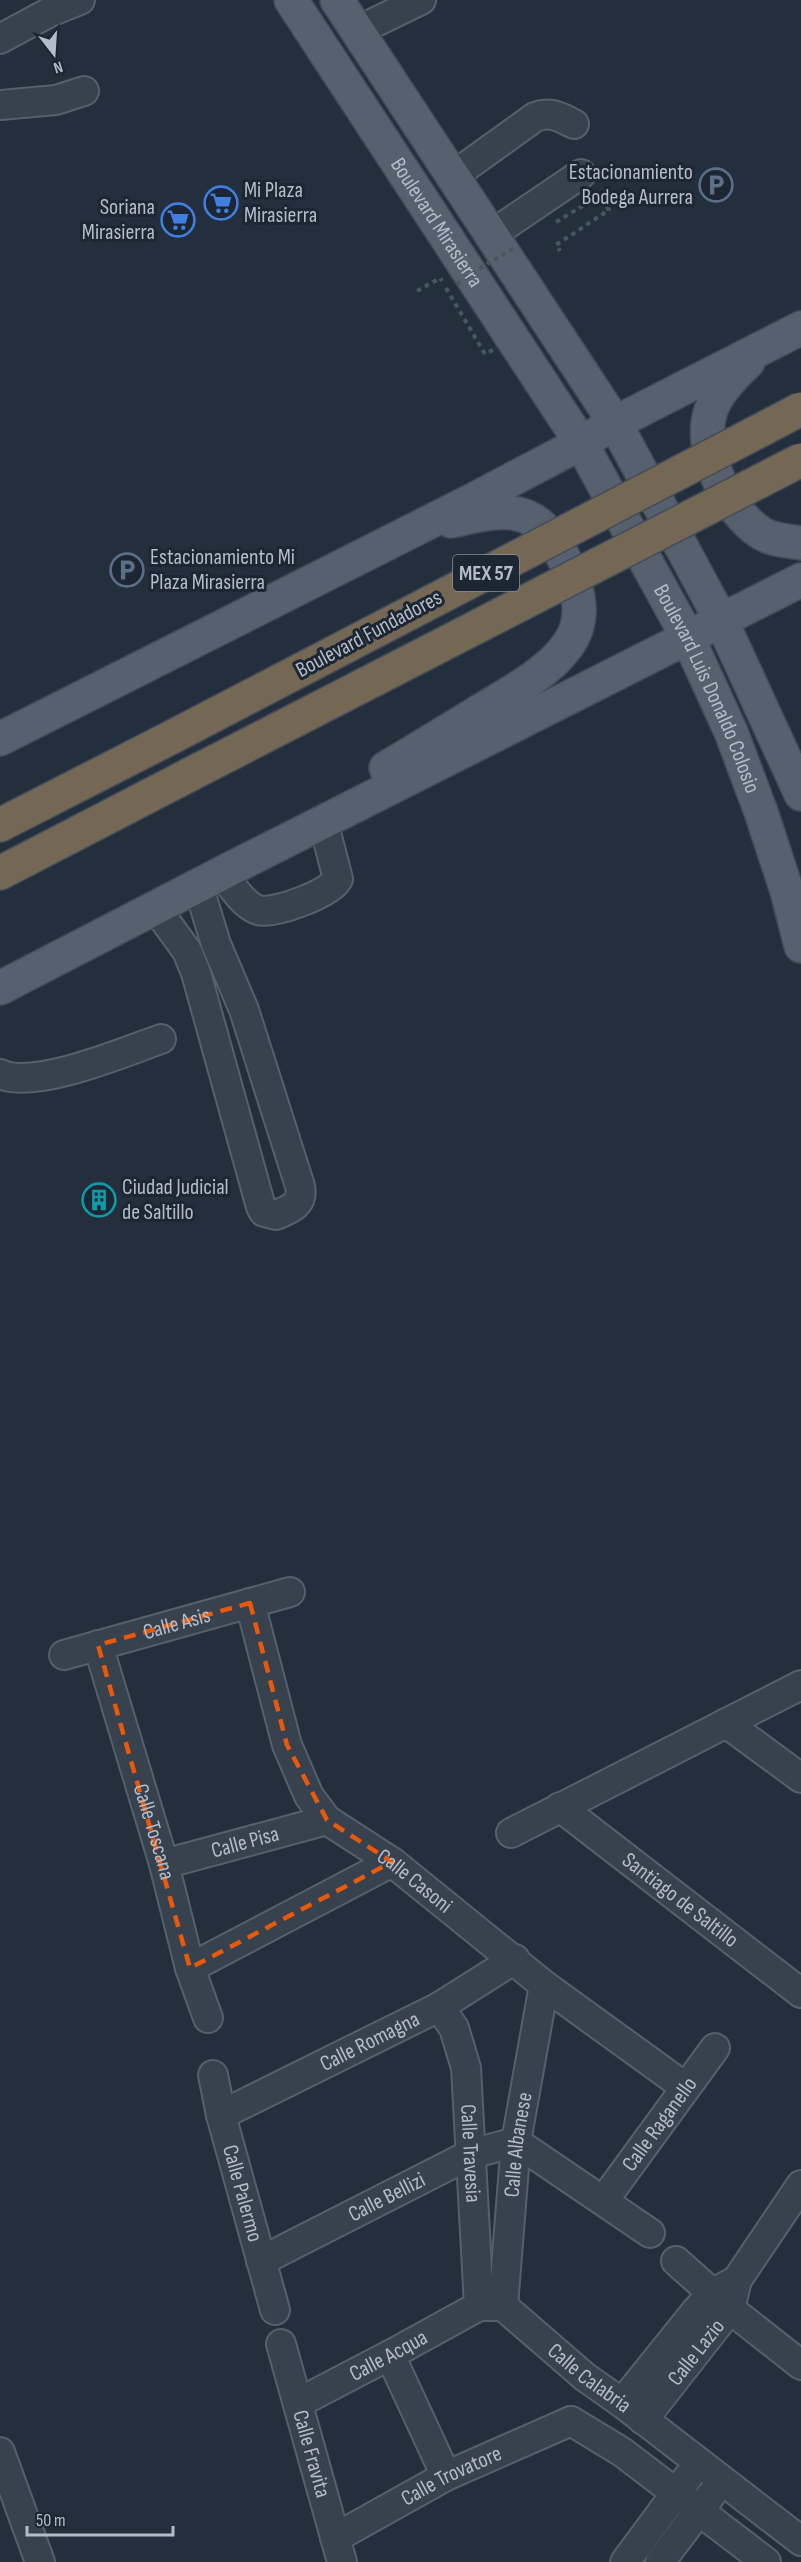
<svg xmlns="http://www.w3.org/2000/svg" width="801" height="2562" font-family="'Sofia Sans Condensed',sans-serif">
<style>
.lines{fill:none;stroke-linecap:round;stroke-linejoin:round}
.minor-casing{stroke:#565f6c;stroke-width:32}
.major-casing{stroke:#414a57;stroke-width:36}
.highway-casing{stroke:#434c59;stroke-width:36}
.path{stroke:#44595c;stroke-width:4;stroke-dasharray:4.5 4.5;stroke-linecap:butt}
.minor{stroke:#38414e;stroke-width:28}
.major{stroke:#56606e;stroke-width:33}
.highway{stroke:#746855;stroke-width:33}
.highway-bridge-casing{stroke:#434c59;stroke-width:36;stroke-linecap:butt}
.path-bridge{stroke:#44595c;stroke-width:4;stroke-dasharray:4.5 4.5;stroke-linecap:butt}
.highway-bridge{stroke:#746855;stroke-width:33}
.marked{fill:none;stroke:#e8590c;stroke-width:4.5;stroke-dasharray:12 8;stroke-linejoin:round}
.labels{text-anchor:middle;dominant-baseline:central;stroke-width:6;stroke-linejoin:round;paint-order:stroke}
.shield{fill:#1d2633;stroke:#878f9c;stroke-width:1.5}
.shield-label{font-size:21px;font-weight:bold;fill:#b4bcc9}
.poi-label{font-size:22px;fill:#b4bcc9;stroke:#1d2633;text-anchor:start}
.street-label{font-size:22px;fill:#b4bcc9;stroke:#1d2633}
</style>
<rect width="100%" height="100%" fill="#242f3e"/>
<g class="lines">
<defs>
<g id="minor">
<path d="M 357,31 L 421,0"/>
<path d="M 0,39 L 50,12 L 80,0"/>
<path d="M 0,105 L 56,100 L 84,91"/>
<path d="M 453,176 L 535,117 C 551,111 560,117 574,124"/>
<path d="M 491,235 L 581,174"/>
<path d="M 222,873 C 231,885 243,905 258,910 C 274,915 331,893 338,879 L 323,821"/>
<path d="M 155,907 L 187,951 L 196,973 L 261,1207 L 264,1212 L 276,1215 C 291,1209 304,1204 300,1186 L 244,1010 L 216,944 L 198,885"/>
<path d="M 0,1074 C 35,1090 124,1052 161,1039"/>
<path id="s1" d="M 250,1603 L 287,1745 L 309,1796 L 327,1820 L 392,1862 L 544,1985 L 685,2087"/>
<path id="s2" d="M 98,1645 L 164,1864 L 190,1968 L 208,2018"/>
<path id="s3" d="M 64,1655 L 290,1592"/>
<path d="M 726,1723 L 801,1778"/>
<path id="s4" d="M 560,1807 L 801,1993"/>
<path d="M 511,1833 L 801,1685"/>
<path id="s5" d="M 164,1864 L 327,1820"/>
<path d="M 190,1968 L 392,1862"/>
<path id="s6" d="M 439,2007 L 454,2028 L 466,2068 L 479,2306"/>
<path id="s7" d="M 213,2075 L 221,2115 L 275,2310"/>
<path id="s8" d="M 221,2115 L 439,2007 L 515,1959"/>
<path id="s9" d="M 604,2200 L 715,2048"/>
<path id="s10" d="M 261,2261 L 471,2154 L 516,2142 L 650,2233"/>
<path d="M 676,2261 L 730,2309 L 801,2365"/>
<path id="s11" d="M 503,2306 L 516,2142 L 544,1985"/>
<path id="s12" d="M 281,2344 L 342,2562"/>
<path d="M 390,2355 L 446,2476"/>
<path id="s13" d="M 298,2403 L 390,2355 L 479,2306 L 503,2306 L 585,2377 L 622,2403 L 801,2541"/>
<path d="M 622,2403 L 696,2311 L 712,2294 L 737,2280"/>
<path id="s14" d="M 643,2420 L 730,2309 L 737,2280 L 801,2185"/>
<path d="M 571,2421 L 622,2452 L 766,2562"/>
<path d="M 0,2452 L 40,2562"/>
<path id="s15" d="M 335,2538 L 446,2476 L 571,2421"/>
<path d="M 625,2562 L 688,2477"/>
<path d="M 660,2562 L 711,2495"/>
</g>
<g id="major">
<path id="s16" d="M 291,0 L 581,443 L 688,638 L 731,732 L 761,812 L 787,891 L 801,946"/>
<path d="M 337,0 L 615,423 L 721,620 L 801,794"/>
<path d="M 748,362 C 734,375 717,392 711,410 C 697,450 727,511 761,533 C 772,540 788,541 801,543"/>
<path d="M 0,739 L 473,500 L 581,443 L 615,423 L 801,328"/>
<path d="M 386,768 C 418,749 449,730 480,711 C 505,696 534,680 555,660 C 564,651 574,638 577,626 C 585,600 569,566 556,544 C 529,500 494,512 451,521"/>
<path d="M 0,988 L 234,867 L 801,580"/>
</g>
<g id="highway">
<path d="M 0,825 L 172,737"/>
<path d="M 0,873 L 189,775"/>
</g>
</defs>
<use href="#minor" class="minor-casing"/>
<use href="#major" class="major-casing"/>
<use href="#highway" class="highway-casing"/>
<g class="path">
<path d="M 556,222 L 599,196 L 609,210 L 556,245 L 560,251"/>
<path d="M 446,288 L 485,354 L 493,350"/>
<path d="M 417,291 L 440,278 L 442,281"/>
</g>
<use href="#minor" class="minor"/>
<use href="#major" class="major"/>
<use href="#highway" class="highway"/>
<defs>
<g id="highway-bridge">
<path d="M 172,737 L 801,409"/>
<path d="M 189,775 L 801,460"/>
</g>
</defs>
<use href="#highway-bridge" class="highway-bridge-casing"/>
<g class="path-bridge">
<path d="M 494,260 L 514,248"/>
<path d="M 457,284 L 490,262"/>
</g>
<use href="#highway-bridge" class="highway-bridge"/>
</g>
<path class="marked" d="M 250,1603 L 287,1745 L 327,1820 L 392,1862 L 190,1968 L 98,1645 Z"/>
<defs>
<symbol id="parking-ring" viewBox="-11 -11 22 22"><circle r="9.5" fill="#1d2633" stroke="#5c6f8a" stroke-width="1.5"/><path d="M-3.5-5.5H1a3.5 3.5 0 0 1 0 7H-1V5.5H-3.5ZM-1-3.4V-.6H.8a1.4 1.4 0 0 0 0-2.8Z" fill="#5c6f8a"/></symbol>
<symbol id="supermarket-ring" viewBox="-11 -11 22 22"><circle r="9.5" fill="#1d2633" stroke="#3f7fe0" stroke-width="1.5"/><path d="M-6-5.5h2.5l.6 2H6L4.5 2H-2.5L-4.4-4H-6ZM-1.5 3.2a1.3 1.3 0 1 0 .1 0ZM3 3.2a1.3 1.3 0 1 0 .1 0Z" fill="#3f7fe0"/></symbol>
<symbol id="building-ring" viewBox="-11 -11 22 22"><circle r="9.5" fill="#1d2633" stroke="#0f9aa8" stroke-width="1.5"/><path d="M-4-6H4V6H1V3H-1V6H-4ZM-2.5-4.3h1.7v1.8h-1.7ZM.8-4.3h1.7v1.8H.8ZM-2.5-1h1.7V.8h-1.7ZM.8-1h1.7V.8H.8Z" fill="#0f9aa8"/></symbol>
</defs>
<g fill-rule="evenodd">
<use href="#parking-ring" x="697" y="166" width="38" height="38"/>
<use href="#supermarket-ring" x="202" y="184" width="38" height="38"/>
<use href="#supermarket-ring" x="159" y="201" width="38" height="38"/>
<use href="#parking-ring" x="108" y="551" width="38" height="38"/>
<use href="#building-ring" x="80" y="1181" width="38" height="38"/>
</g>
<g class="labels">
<rect class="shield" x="453" y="555" width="66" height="36" rx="4.5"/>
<g class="shield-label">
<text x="486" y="573">MEX 57</text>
</g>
<g class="poi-label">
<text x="693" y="172" text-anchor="end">Estacionamiento<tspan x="693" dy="25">Bodega Aurrera</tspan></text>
<text x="244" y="190">Mi Plaza<tspan x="244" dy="25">Mirasierra</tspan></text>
<text x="155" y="207" text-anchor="end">Soriana<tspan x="155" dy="25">Mirasierra</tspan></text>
<text x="150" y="557">Estacionamiento Mi<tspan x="150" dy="25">Plaza Mirasierra</tspan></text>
<text x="122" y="1187">Ciudad Judicial<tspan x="122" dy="25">de Saltillo</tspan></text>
</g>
<g class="street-label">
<text stroke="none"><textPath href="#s16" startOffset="266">Boulevard Mirasierra</textPath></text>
<text transform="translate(369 634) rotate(-28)">Boulevard Fundadores</text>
<text stroke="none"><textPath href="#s16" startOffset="806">Boulevard Luis Donaldo Colosio</textPath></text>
<text stroke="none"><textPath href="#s3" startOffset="117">Calle Asis</textPath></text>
<text stroke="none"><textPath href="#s2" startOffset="195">Calle Toscana</textPath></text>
<text stroke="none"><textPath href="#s5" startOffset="84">Calle Pisa</textPath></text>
<text stroke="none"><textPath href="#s1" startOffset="339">Calle Casoni</textPath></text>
<text stroke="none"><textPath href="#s4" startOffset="152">Santiago de Saltillo</textPath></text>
<text stroke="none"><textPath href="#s8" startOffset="166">Calle Romagna</textPath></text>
<text stroke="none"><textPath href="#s9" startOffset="94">Calle Raganello</textPath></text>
<text stroke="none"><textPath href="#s11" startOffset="162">Calle Albanese</textPath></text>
<text stroke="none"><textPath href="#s6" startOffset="153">Calle Travesia</textPath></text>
<text stroke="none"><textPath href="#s7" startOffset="122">Calle Palermo</textPath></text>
<text stroke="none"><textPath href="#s10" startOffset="141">Calle Bellizi</textPath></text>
<text stroke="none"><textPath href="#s14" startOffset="86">Calle Lazio</textPath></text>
<text stroke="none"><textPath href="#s13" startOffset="102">Calle Acqua</textPath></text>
<text stroke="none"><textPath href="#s13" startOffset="342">Calle Calabria</textPath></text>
<text stroke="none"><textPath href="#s12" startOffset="114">Calle Fravita</textPath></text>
<text stroke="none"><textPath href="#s15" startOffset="132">Calle Trovatore</textPath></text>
</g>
</g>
<g transform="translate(54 54) rotate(163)" stroke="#1d2633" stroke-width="4.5" paint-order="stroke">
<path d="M0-4.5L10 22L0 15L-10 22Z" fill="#b4bcc9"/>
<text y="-9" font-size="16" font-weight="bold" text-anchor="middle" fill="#b4bcc9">N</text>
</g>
<path d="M27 2526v9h146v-9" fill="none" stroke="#b4bcc9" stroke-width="3"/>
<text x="36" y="2526" font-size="18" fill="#b4bcc9" stroke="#1d2633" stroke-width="4.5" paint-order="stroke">50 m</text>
</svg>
